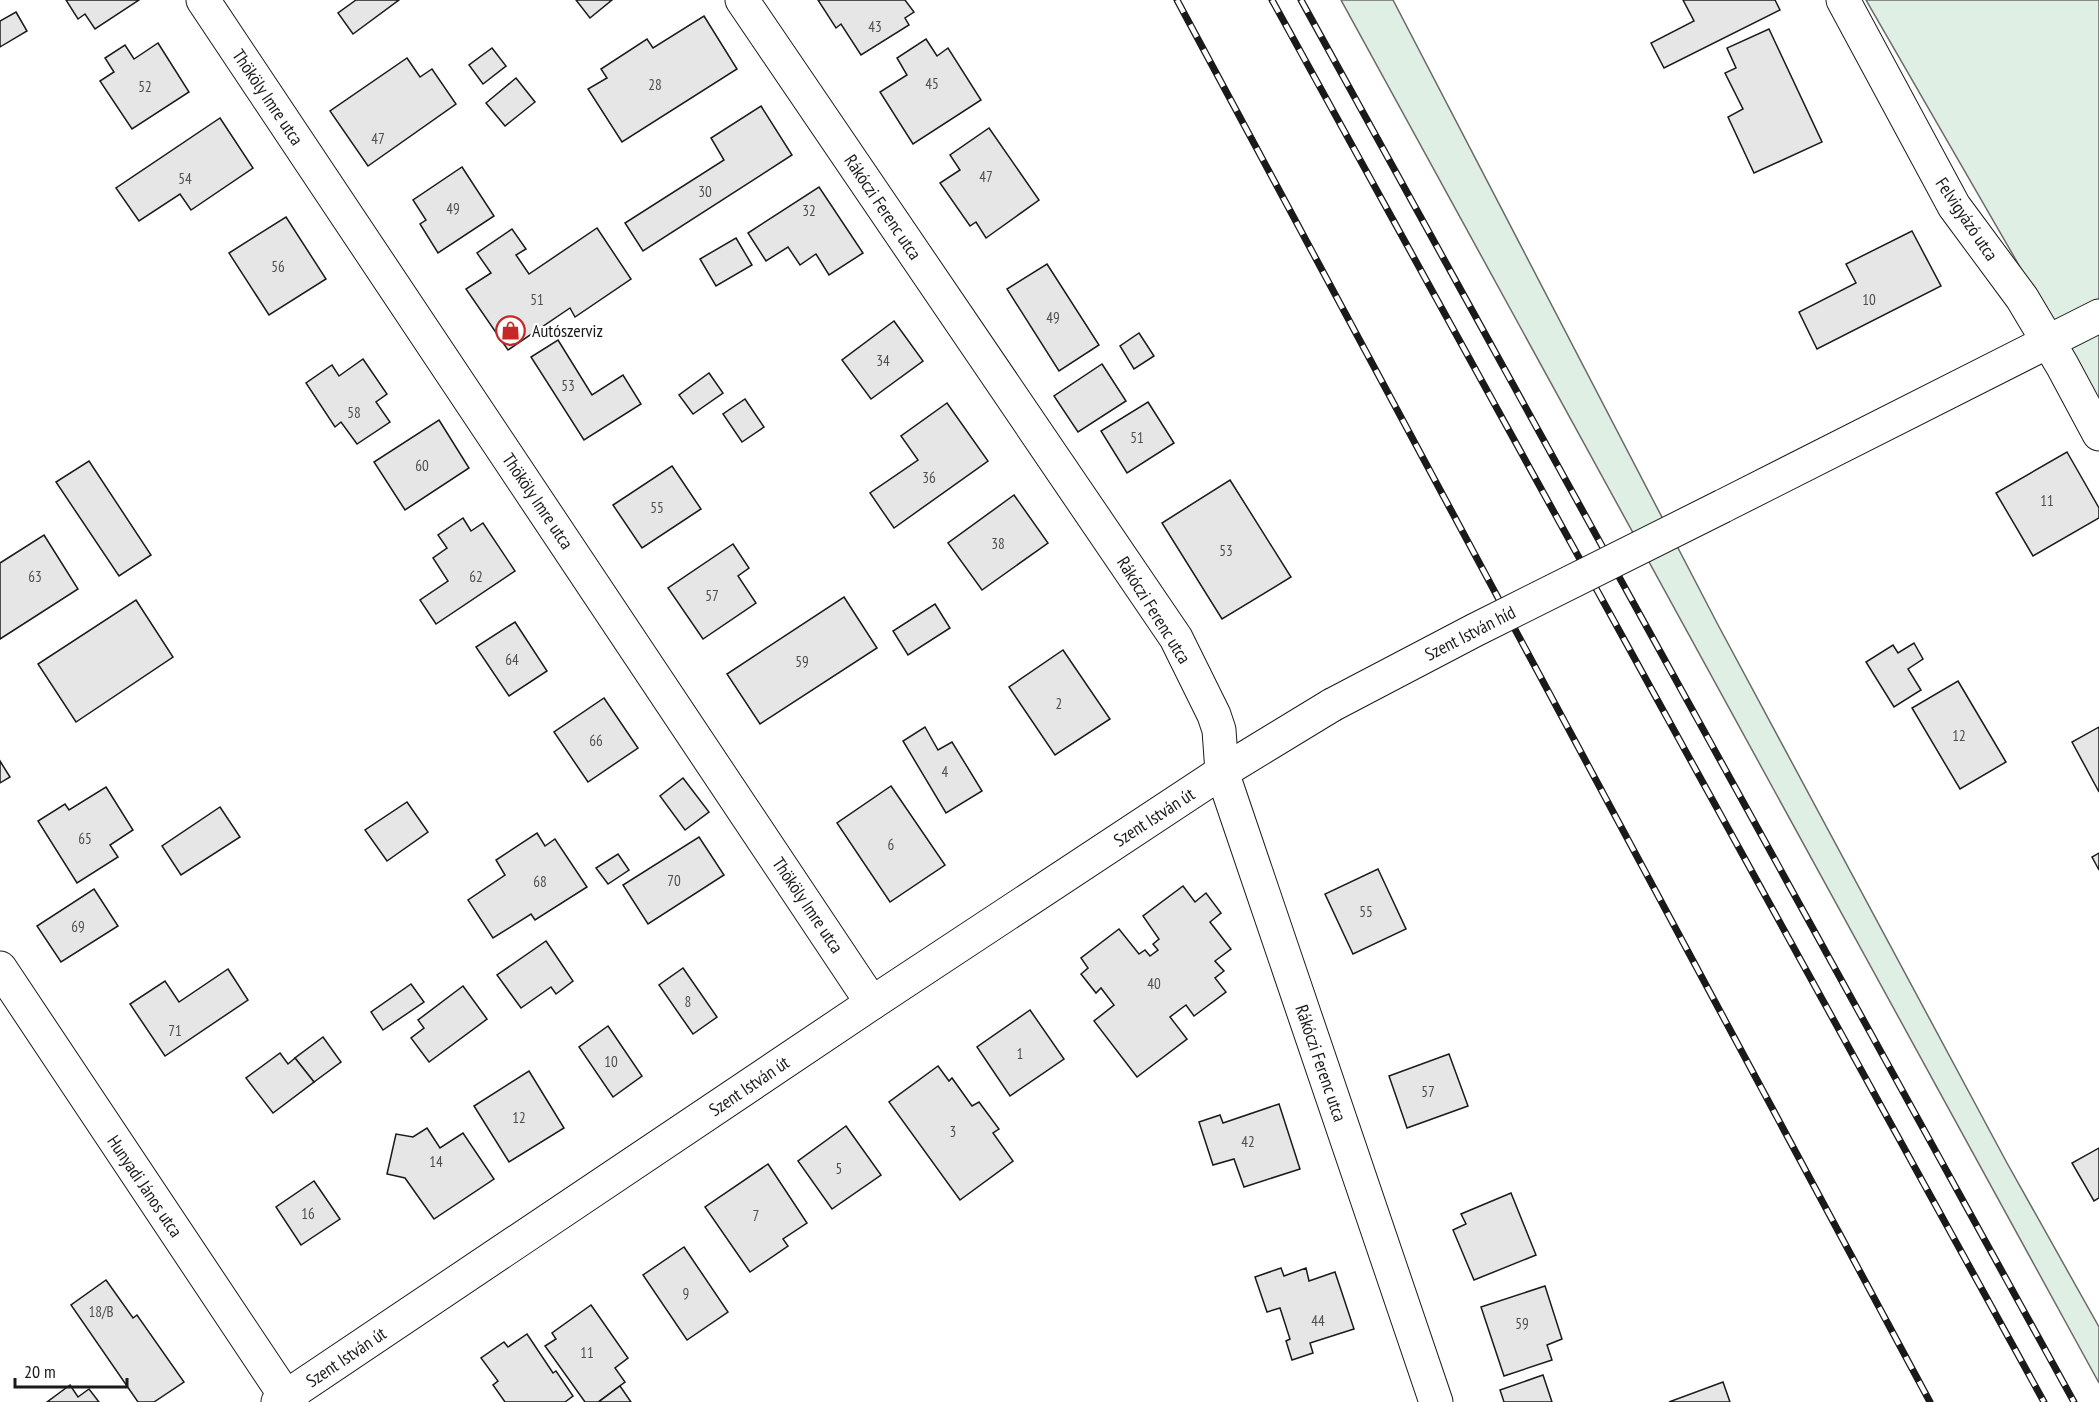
<svg xmlns="http://www.w3.org/2000/svg" width="2099" height="1402" font-family="'PT Sans Narrow',sans-serif">
<style>
.green{fill:#e0efe3;stroke:#6a6a6a;stroke-width:1.5}
.building{fill:#e6e6e6;stroke:#1a1a1a;stroke-width:1.5}
.lines{fill:none;stroke-linecap:round;stroke-linejoin:round}
.minor-casing{stroke:#1a1a1a;stroke-width:35}
.tertiary-casing{stroke:#1a1a1a;stroke-width:35}
.minor{stroke:#fff;stroke-width:33}
.tertiary{stroke:#fff;stroke-width:33}
.rail-casing{stroke:#1a1a1a;stroke-width:7}
.rail{stroke:#fff;stroke-width:4.5;stroke-dasharray:14;stroke-linecap:butt}
.tertiary-bridge-casing{stroke:#1a1a1a;stroke-width:35;stroke-linecap:butt}
.tertiary-bridge{stroke:#fff;stroke-width:33}
.labels{text-anchor:middle;dominant-baseline:central;stroke-width:4.5;stroke-linejoin:round;paint-order:stroke}
.number-label{font-size:15px;fill:#4d4d4d}
.street-label{font-size:18px;fill:#1a1a1a;stroke:#fff}
.poi-label{font-size:18px;fill:#1a1a1a;stroke:#fff;text-anchor:start}
</style>
<rect width="100%" height="100%" fill="#fff"/>
<g class="green">
<path d="M 1341,0 L 1393,0 L 1717,623 L 2007,1163 L 2099,1327 L 2099,1383 Z"/>
<path d="M 1866,0 L 2099,0 L 2099,404 Z"/>
</g>
<g class="building">
<path d="M 66,0 L 139,0 L 95,29 L 85,14 L 78,19 Z"/>
<path d="M 356,0 L 399,0 L 353,34 L 338,13 Z"/>
<path d="M 576,0 L 612,0 L 590,18 Z"/>
<path d="M 818,0 L 905,0 L 914,12 L 905,18 L 909,25 L 861,55 L 841,24 L 836,28 Z"/>
<path d="M 1683,0 L 1775,0 L 1780,10 L 1664,68 L 1651,43 L 1694,21 Z"/>
<path d="M 16,12 L 27,31 L 0,47 L 0,21 Z"/>
<path d="M 704,16 L 737,69 L 622,142 L 588,89 L 607,78 L 601,69 L 647,39 L 653,48 Z"/>
<path d="M 1769,29 L 1822,142 L 1754,173 L 1728,117 L 1743,109 L 1725,73 L 1736,68 L 1727,48 Z"/>
<path d="M 926,39 L 937,56 L 948,48 L 981,100 L 913,144 L 880,92 L 907,75 L 897,58 Z"/>
<path d="M 158,43 L 189,92 L 132,129 L 100,81 L 114,72 L 105,58 L 125,45 L 134,59 Z"/>
<path d="M 492,48 L 506,66 L 483,84 L 469,65 Z"/>
<path d="M 407,58 L 420,77 L 432,69 L 456,104 L 368,166 L 330,111 Z"/>
<path d="M 516,78 L 535,102 L 505,126 L 486,103 Z"/>
<path d="M 761,106 L 792,155 L 643,251 L 625,223 L 724,160 L 711,138 Z"/>
<path d="M 220,118 L 253,168 L 191,210 L 180,194 L 139,221 L 116,188 Z"/>
<path d="M 989,128 L 1039,200 L 986,238 L 976,222 L 970,226 L 940,183 L 960,170 L 950,155 Z"/>
<path d="M 462,167 L 494,216 L 438,253 L 420,224 L 426,220 L 413,200 Z"/>
<path d="M 819,187 L 863,253 L 829,275 L 816,254 L 800,265 L 788,247 L 766,261 L 748,233 Z"/>
<path d="M 286,217 L 326,279 L 269,315 L 229,253 Z"/>
<path d="M 597,228 L 631,279 L 575,317 L 570,308 L 508,350 L 466,289 L 491,273 L 477,253 L 512,229 L 526,249 L 516,255 L 529,274 Z"/>
<path d="M 1912,231 L 1941,286 L 1817,349 L 1799,312 L 1856,283 L 1846,264 Z"/>
<path d="M 736,238 L 752,265 L 716,286 L 700,259 Z"/>
<path d="M 1047,264 L 1099,345 L 1059,371 L 1007,289 Z"/>
<path d="M 894,321 L 923,361 L 871,399 L 842,360 Z"/>
<path d="M 1139,333 L 1154,356 L 1134,369 L 1120,346 Z"/>
<path d="M 558,340 L 592,395 L 623,375 L 641,404 L 584,440 L 531,357 Z"/>
<path d="M 363,359 L 387,394 L 376,402 L 390,422 L 357,444 L 341,422 L 335,427 L 306,383 L 332,365 L 339,376 Z"/>
<path d="M 1102,364 L 1126,401 L 1078,432 L 1054,396 Z"/>
<path d="M 709,373 L 723,393 L 693,414 L 679,395 Z"/>
<path d="M 745,399 L 764,427 L 742,442 L 723,414 Z"/>
<path d="M 1148,402 L 1174,443 L 1127,473 L 1101,431 Z"/>
<path d="M 947,403 L 988,461 L 894,528 L 870,493 L 918,460 L 901,436 Z"/>
<path d="M 439,420 L 469,468 L 405,510 L 374,462 Z"/>
<path d="M 2067,452 L 2099,508 L 2099,518 L 2033,556 L 1996,493 Z"/>
<path d="M 89,461 L 151,555 L 119,576 L 56,482 Z"/>
<path d="M 672,466 L 701,509 L 642,548 L 613,505 Z"/>
<path d="M 1230,480 L 1291,577 L 1222,619 L 1162,523 Z"/>
<path d="M 1014,495 L 1048,543 L 982,590 L 948,543 Z"/>
<path d="M 463,518 L 471,531 L 483,523 L 515,571 L 436,624 L 420,600 L 448,581 L 433,558 L 447,548 L 438,535 Z"/>
<path d="M 44,535 L 78,589 L 0,639 L 0,563 Z"/>
<path d="M 733,544 L 749,568 L 738,576 L 756,603 L 703,639 L 668,588 Z"/>
<path d="M 844,597 L 877,648 L 760,724 L 727,674 Z"/>
<path d="M 136,600 L 173,657 L 76,722 L 38,664 Z"/>
<path d="M 935,604 L 950,628 L 908,655 L 893,631 Z"/>
<path d="M 515,622 L 547,671 L 509,696 L 476,647 Z"/>
<path d="M 1914,643 L 1923,659 L 1908,669 L 1921,690 L 1894,707 L 1866,662 L 1893,645 L 1898,653 Z"/>
<path d="M 1063,650 L 1110,719 L 1055,755 L 1009,687 Z"/>
<path d="M 1958,681 L 2006,762 L 1960,789 L 1912,708 Z"/>
<path d="M 604,698 L 638,748 L 588,782 L 554,732 Z"/>
<path d="M 925,727 L 938,750 L 952,742 L 982,791 L 946,813 L 903,741 Z"/>
<path d="M 2099,727 L 2099,792 L 2072,742 Z"/>
<path d="M 0,761 L 10,777 L 0,783 Z"/>
<path d="M 683,778 L 709,812 L 685,830 L 660,796 Z"/>
<path d="M 891,786 L 945,865 L 890,902 L 837,823 Z"/>
<path d="M 106,787 L 133,830 L 110,845 L 118,857 L 77,883 L 38,821 L 65,804 L 69,810 Z"/>
<path d="M 407,802 L 428,832 L 387,861 L 365,830 Z"/>
<path d="M 220,807 L 240,837 L 181,875 L 162,846 Z"/>
<path d="M 537,833 L 545,846 L 555,839 L 587,887 L 535,920 L 531,914 L 493,938 L 468,900 L 505,875 L 496,860 Z"/>
<path d="M 699,837 L 724,875 L 648,924 L 623,885 Z"/>
<path d="M 2099,853 L 2099,870 L 2092,857 Z"/>
<path d="M 618,854 L 629,870 L 608,884 L 596,868 Z"/>
<path d="M 1378,869 L 1406,929 L 1353,954 L 1325,894 Z"/>
<path d="M 1183,886 L 1195,902 L 1206,893 L 1221,913 L 1210,922 L 1231,949 L 1215,961 L 1224,971 L 1215,978 L 1226,992 L 1194,1016 L 1186,1005 L 1170,1017 L 1187,1039 L 1137,1077 L 1094,1021 L 1114,1005 L 1101,988 L 1096,993 L 1081,974 L 1088,968 L 1081,958 L 1119,929 L 1139,954 L 1145,950 L 1150,956 L 1158,950 L 1153,944 L 1159,939 L 1143,916 Z"/>
<path d="M 94,889 L 118,926 L 61,962 L 37,926 Z"/>
<path d="M 546,941 L 573,981 L 556,994 L 551,987 L 521,1008 L 497,975 Z"/>
<path d="M 683,968 L 717,1017 L 693,1034 L 659,985 Z"/>
<path d="M 228,969 L 248,1000 L 165,1056 L 130,1004 L 165,981 L 179,1002 Z"/>
<path d="M 411,984 L 424,1002 L 383,1030 L 371,1012 Z"/>
<path d="M 463,986 L 487,1019 L 429,1062 L 411,1038 L 424,1028 L 418,1020 Z"/>
<path d="M 1030,1010 L 1064,1059 L 1010,1096 L 977,1047 Z"/>
<path d="M 608,1026 L 642,1076 L 613,1097 L 579,1047 Z"/>
<path d="M 323,1037 L 341,1062 L 314,1082 L 295,1058 Z"/>
<path d="M 280,1053 L 288,1064 L 295,1058 L 314,1082 L 273,1113 L 246,1078 Z"/>
<path d="M 1449,1054 L 1468,1106 L 1407,1128 L 1389,1076 Z"/>
<path d="M 938,1066 L 949,1081 L 952,1078 L 972,1106 L 979,1102 L 999,1129 L 993,1133 L 1013,1161 L 960,1200 L 889,1102 Z"/>
<path d="M 529,1071 L 564,1128 L 509,1162 L 474,1106 Z"/>
<path d="M 1279,1104 L 1300,1169 L 1244,1187 L 1234,1159 L 1213,1165 L 1199,1122 L 1220,1115 L 1223,1123 Z"/>
<path d="M 846,1126 L 881,1175 L 832,1209 L 798,1161 Z"/>
<path d="M 427,1128 L 440,1148 L 463,1133 L 494,1179 L 434,1219 L 405,1178 L 387,1174 L 396,1134 L 413,1137 Z"/>
<path d="M 2099,1148 L 2099,1198 L 2094,1201 L 2072,1163 Z"/>
<path d="M 768,1164 L 807,1223 L 783,1239 L 788,1246 L 750,1272 L 705,1207 Z"/>
<path d="M 314,1181 L 340,1219 L 301,1245 L 276,1207 Z"/>
<path d="M 1511,1193 L 1536,1255 L 1474,1280 L 1453,1230 L 1466,1224 L 1461,1214 Z"/>
<path d="M 684,1247 L 728,1312 L 687,1340 L 643,1275 Z"/>
<path d="M 1281,1268 L 1284,1276 L 1306,1268 L 1309,1281 L 1335,1272 L 1354,1329 L 1310,1343 L 1313,1353 L 1292,1360 L 1286,1341 L 1290,1339 L 1280,1308 L 1267,1312 L 1255,1277 Z"/>
<path d="M 106,1280 L 133,1318 L 137,1315 L 184,1382 L 154,1402 L 138,1402 L 71,1305 Z"/>
<path d="M 1545,1286 L 1562,1339 L 1547,1345 L 1552,1360 L 1504,1376 L 1481,1307 Z"/>
<path d="M 591,1305 L 628,1358 L 615,1368 L 625,1382 L 598,1402 L 585,1402 L 545,1346 L 556,1339 L 552,1333 Z"/>
<path d="M 527,1334 L 553,1373 L 556,1371 L 573,1396 L 565,1402 L 505,1402 L 493,1385 L 498,1381 L 481,1358 L 504,1342 L 508,1347 Z"/>
<path d="M 1543,1375 L 1552,1402 L 1504,1402 L 1500,1390 Z"/>
<path d="M 1723,1382 L 1730,1402 L 1669,1402 Z"/>
<path d="M 70,1385 L 78,1397 L 89,1389 L 99,1402 L 47,1402 Z"/>
<path d="M 620,1386 L 631,1402 L 601,1402 L 600,1401 Z"/>
</g>
<g class="lines">
<defs>
<g id="minor">
<path d="M 203,0 L 872,1003"/>
<path d="M 742,0 L 1176,638 L 1214,715 L 1219,730 L 1222,772 L 1436,1402"/>
<path d="M 1843,0 L 1954,206 L 2022,298 L 2062,365 L 2099,434"/>
<path d="M 0,968 L 286,1397 L 292,1402"/>
</g>
<g id="tertiary">
<path d="M 1723,506 L 2099,316"/>
<path d="M 278,1402 L 872,1003 L 1222,772 L 1332,705"/>
</g>
</defs>
<use href="#minor" class="minor-casing"/>
<use href="#tertiary" class="tertiary-casing"/>
<use href="#minor" class="minor"/>
<use href="#tertiary" class="tertiary"/>
<defs>
<g id="rail">
<path d="M 1177,0 L 1930,1402"/>
<path d="M 1272,0 L 2044,1402"/>
<path d="M 1301,0 L 2074,1402"/>
</g>
</defs>
<use href="#rail" class="rail-casing"/>
<use href="#rail" class="rail"/>
<defs>
<path id="tertiary-bridge" d="M 1332,705 L 1475,630 L 1723,506"/>
</defs>
<use href="#tertiary-bridge" class="tertiary-bridge-casing"/>
<use href="#tertiary-bridge" class="tertiary-bridge"/>
</g>
<defs>
<symbol id="shop-ring" viewBox="-11 -11 22 22"><circle r="9.5" fill="#fff" stroke="#c62828" stroke-width="1.5"/><path d="M-5-2.5h2.3a2.7 3.5 0 0 1 5.4 0H5L5.5 6h-11ZM-1.5-2.5h3a1.5 2.3 0 0 0-3 0Z" fill="#c62828"/></symbol>
</defs>
<g fill-rule="evenodd">
<use href="#shop-ring" x="494" y="314" width="33" height="33"/>
</g>
<g class="labels">
<g class="number-label">
<text x="875" y="26">43</text>
<text x="932" y="83">45</text>
<text x="655" y="84">28</text>
<text x="145" y="86">52</text>
<text x="378" y="138">47</text>
<text x="986" y="176">47</text>
<text x="185" y="178">54</text>
<text x="705" y="191">30</text>
<text x="453" y="208">49</text>
<text x="809" y="210">32</text>
<text x="278" y="266">56</text>
<text x="537" y="299">51</text>
<text x="1869" y="299">10</text>
<text x="1053" y="317">49</text>
<text x="883" y="360">34</text>
<text x="568" y="385">53</text>
<text x="354" y="412">58</text>
<text x="1137" y="437">51</text>
<text x="422" y="465">60</text>
<text x="929" y="477">36</text>
<text x="2047" y="500">11</text>
<text x="657" y="507">55</text>
<text x="998" y="543">38</text>
<text x="1226" y="550">53</text>
<text x="35" y="576">63</text>
<text x="476" y="576">62</text>
<text x="712" y="595">57</text>
<text x="512" y="659">64</text>
<text x="802" y="661">59</text>
<text x="1059" y="703">2</text>
<text x="1959" y="735">12</text>
<text x="596" y="740">66</text>
<text x="945" y="771">4</text>
<text x="85" y="838">65</text>
<text x="891" y="844">6</text>
<text x="674" y="880">70</text>
<text x="540" y="881">68</text>
<text x="1366" y="911">55</text>
<text x="78" y="926">69</text>
<text x="1154" y="983">40</text>
<text x="688" y="1001">8</text>
<text x="175" y="1030">71</text>
<text x="1020" y="1053">1</text>
<text x="611" y="1061">10</text>
<text x="1428" y="1091">57</text>
<text x="519" y="1117">12</text>
<text x="953" y="1131">3</text>
<text x="1248" y="1141">42</text>
<text x="436" y="1161">14</text>
<text x="839" y="1168">5</text>
<text x="308" y="1213">16</text>
<text x="756" y="1215">7</text>
<text x="686" y="1293">9</text>
<text x="101" y="1311">18/B</text>
<text x="1318" y="1320">44</text>
<text x="1522" y="1323">59</text>
<text x="587" y="1352">11</text>
</g>
<g class="street-label">
<text transform="translate(268 97) rotate(56)">Thököly Imre utca</text>
<text transform="translate(883 207) rotate(56)">Rákóczi Ferenc utca</text>
<text transform="translate(1967 219) rotate(56)">Felvigyázó utca</text>
<text transform="translate(538 501) rotate(56)">Thököly Imre utca</text>
<text transform="translate(1154 610) rotate(58)">Rákóczi Ferenc utca</text>
<text transform="translate(1470 633) rotate(-27)">Szent István híd</text>
<text transform="translate(1154 817) rotate(-33)">Szent István út</text>
<text transform="translate(808 905) rotate(56)">Thököly Imre utca</text>
<text transform="translate(1321 1063) rotate(71)">Rákóczi Ferenc utca</text>
<text transform="translate(749 1086) rotate(-34)">Szent István út</text>
<text transform="translate(145 1186) rotate(56)">Hunyadi János utca</text>
<text transform="translate(346 1357) rotate(-34)">Szent István út</text>
</g>
<g class="poi-label">
<text x="532" y="330">Autószerviz</text>
</g>
</g>
<path d="M15 1378v9h112v-9" fill="none" stroke="#1a1a1a" stroke-width="3"/>
<text x="24" y="1378" font-size="18" fill="#1a1a1a" stroke="#ffffff" stroke-width="4.5" paint-order="stroke">20 m</text>
</svg>
